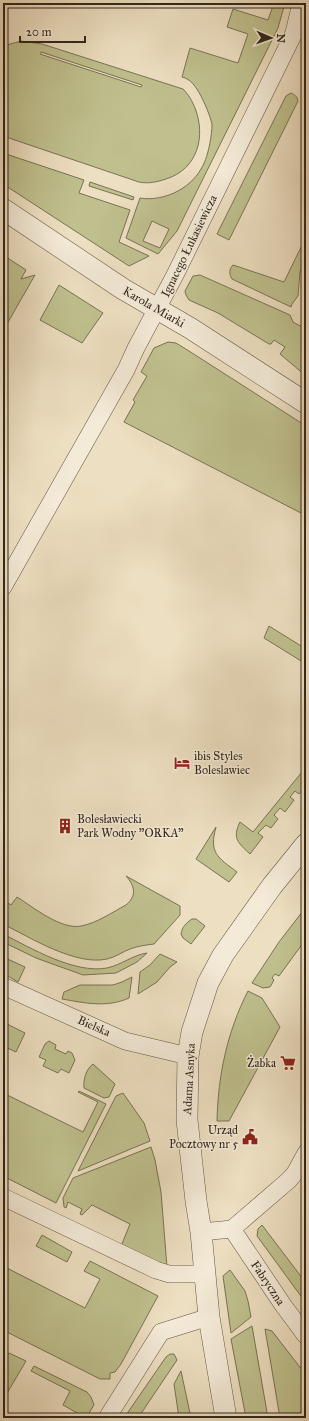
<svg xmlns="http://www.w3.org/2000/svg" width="309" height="1421" font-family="'IM FELL Great Primer',serif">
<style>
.green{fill:#bfc08e;stroke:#787354;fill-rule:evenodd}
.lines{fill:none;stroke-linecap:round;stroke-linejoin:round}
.minor-casing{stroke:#615444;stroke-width:18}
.tertiary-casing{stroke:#615444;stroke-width:22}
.minor{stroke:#f3ead7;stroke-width:17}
.tertiary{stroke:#f3ead7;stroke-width:21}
.labels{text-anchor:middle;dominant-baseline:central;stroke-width:3;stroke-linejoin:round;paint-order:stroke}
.street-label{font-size:12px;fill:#32261a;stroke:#f3ead7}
.poi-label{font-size:12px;fill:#32261a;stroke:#f3ead7;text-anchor:start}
</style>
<rect width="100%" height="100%" fill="#eddfc1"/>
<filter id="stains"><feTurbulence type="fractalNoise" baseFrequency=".005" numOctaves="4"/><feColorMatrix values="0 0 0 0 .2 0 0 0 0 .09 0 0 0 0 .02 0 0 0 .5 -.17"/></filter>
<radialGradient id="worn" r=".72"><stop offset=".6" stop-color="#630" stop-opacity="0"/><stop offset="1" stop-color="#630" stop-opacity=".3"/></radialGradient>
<g class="green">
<path d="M 274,3 L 285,3 L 278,28 L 177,231 L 158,254 L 126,238 L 140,198 C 163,202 190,189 201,169 C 206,161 208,152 210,143 C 211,137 212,130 212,124 C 210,115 205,104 201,96 C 196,87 191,79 182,77 L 190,48 L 238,63 L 248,34 L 227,27 L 233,9 L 268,20 ZM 152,221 L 169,229 L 160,248 L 143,241 Z"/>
<path d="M 21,41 L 42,44 L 183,89 C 189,95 192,101 195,108 C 206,136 198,169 166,179 C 157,182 148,184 139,182 L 3,136 L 3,46 ZM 41,52 L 142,85 L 142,86 L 141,87 L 40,54 Z"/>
<path d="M 291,93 C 295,95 297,96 298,101 L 229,240 L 217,234 L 286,96 Z"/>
<path d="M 3,153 L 84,180 L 79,193 L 130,210 L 119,242 L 149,256 L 129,266 L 3,184 Z"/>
<path d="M 90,182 L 134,197 L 133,200 L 89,186 Z"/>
<path d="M 306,237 L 306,256 L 300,272 L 298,296 L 292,304 L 291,307 L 232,279 C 229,274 229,269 233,265 L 284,282 Z"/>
<path d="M 3,255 L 26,270 L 21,279 L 35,275 L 3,331 Z"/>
<path d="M 200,275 L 290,315 L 293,322 L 302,327 L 306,327 L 306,376 L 280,354 L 285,347 L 274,340 L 271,344 L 269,344 L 218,313 L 189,300 L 186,295 L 185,291 L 193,276 Z"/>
<path d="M 59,285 L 103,313 L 82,343 L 40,320 Z"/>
<path d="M 168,342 L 176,343 L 189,351 L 306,426 L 306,500 L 301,513 L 124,422 L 135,402 L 133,400 L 147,376 L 141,372 L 154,348 Z"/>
<path d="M 269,626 L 306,649 L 306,664 L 264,638 Z"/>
<path d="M 306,767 L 306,786 L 299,794 L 295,791 L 290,797 L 294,800 L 285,812 L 280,808 L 274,815 L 278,819 L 271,828 L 266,825 L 258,833 L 263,837 L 250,854 C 238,843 232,838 240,822 L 253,832 Z"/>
<path d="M 216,827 C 209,853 217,857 237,872 L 229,882 L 196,859 Z"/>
<path d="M 126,876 L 180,906 L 180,915 L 154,944 C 146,945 138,946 130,949 C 122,952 116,957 107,959 C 76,966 31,938 3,924 L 3,900 L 11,905 L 17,897 C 33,907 61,930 81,926 C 97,923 111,913 126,905 C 137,896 135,886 126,876 Z"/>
<path d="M 306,907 L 306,939 L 279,976 L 275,974 L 272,978 L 274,980 L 270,987 L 263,988 L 252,983 L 279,942 Z"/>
<path d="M 192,919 L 196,919 L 205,926 L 191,944 L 183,938 L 181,934 C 182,927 186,923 192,919 Z"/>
<path d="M 3,934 C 31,948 74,974 107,968 C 121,965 133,955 147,953 L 137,962 L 116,973 L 83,975 L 36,958 L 3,942 Z"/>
<path d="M 160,954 L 177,962 L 170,967 L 157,982 L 138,994 L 140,972 L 150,965 Z"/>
<path d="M 3,957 L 25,967 L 18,982 L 3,973 Z"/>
<path d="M 132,977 L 129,998 C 107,1008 85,1003 62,999 L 64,992 L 80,985 L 113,985 L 122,982 Z"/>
<path d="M 248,991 L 262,998 L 280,1027 L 229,1121 L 217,1121 C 218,1076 227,1032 248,991 Z"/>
<path d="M 3,1022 L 25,1033 L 16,1052 L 3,1046 Z"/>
<path d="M 49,1041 L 56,1045 L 55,1049 L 66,1054 L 68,1051 L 72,1053 L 75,1060 L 69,1073 L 61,1069 L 58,1073 L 43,1066 L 46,1060 L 39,1057 L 45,1044 Z"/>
<path d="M 93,1064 L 115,1084 L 109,1097 L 104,1098 L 84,1088 C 83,1080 86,1069 93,1064 Z"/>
<path d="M 79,1091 L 106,1104 L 56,1203 L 3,1176 L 3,1093 L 83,1132 L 98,1102 L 78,1092 Z"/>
<path d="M 123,1093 L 144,1123 L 150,1141 L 78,1171 L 116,1096 Z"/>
<path d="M 151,1147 L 155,1160 L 161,1192 L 167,1267 L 120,1249 L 130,1224 L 92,1205 L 82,1215 L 80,1214 L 82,1209 L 68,1202 L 66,1208 L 64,1207 L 63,1198 L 73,1178 Z"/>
<path d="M 262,1225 L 306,1283 L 306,1303 L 257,1236 L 258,1229 Z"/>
<path d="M 42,1235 L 72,1252 L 67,1262 L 36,1246 Z"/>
<path d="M 90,1261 L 158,1296 L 121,1364 L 115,1372 L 110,1373 L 110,1379 L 100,1379 L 3,1330 L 3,1266 L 85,1308 L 100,1279 L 84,1271 Z"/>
<path d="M 230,1270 L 245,1291 L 248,1301 L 251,1317 L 231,1333 L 223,1276 Z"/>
<path d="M 252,1326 L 268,1418 L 246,1418 L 231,1339 Z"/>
<path d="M 265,1329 L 272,1331 L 306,1375 L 306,1403 L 298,1418 L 280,1418 Z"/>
<path d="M 9,1353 L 26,1361 L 3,1400 L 3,1363 Z"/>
<path d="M 170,1354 L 174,1354 L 177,1360 L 138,1418 L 124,1418 L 166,1357 Z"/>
<path d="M 34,1366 L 87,1392 L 91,1397 L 94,1405 L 86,1418 L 63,1405 L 70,1391 L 31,1371 Z"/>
<path d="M 181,1371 L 191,1418 L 179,1418 L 174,1384 Z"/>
</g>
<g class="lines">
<defs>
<g id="minor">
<path d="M 3,587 L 126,370 L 136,348 L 175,275 L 294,33 L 301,3"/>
<path d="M 3,986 L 125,1041 L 188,1056"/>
<path d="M 3,1197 L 156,1270 L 169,1274 L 205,1274"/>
<path d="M 232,1229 L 283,1305 L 306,1336"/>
<path d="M 201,1232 L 232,1229 L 289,1180 L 295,1173 L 306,1153"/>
<path d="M 107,1418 L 161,1332 L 209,1317"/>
</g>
<g id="tertiary">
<path d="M 3,209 L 123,289 L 190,328 L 306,403"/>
<path d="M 226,1418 L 209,1317 L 201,1232 L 196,1201 L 187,1120 L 188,1056 L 192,1032 L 208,983 L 223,955 L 272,886 L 306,844"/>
</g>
</defs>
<use href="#minor" class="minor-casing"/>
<use href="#tertiary" class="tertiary-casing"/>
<use href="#minor" class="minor"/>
<use href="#tertiary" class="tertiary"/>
</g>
<defs>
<symbol id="hotel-bare" viewBox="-9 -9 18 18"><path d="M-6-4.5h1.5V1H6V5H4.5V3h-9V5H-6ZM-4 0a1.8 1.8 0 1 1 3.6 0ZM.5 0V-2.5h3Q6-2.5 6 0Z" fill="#8f2418" stroke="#f3ead7" stroke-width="2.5" paint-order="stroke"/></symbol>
<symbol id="building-bare" viewBox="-9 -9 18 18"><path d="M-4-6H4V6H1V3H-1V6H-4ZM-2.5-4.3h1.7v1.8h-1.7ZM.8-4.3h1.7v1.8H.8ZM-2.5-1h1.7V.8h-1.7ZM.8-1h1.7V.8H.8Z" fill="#8f2418" stroke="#f3ead7" stroke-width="2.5" paint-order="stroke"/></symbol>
<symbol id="supermarket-bare" viewBox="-9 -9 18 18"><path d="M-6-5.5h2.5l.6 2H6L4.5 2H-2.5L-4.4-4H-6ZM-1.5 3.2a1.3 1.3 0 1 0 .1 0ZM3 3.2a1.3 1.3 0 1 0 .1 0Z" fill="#8f2418" stroke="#f3ead7" stroke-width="2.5" paint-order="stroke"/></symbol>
<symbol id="civic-bare" viewBox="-9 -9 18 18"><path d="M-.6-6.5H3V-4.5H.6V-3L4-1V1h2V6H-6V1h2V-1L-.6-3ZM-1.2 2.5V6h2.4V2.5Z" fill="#8f2418" stroke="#f3ead7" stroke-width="2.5" paint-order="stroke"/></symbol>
</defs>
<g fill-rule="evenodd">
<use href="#hotel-bare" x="171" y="752" width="22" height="22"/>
<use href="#building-bare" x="54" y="815" width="22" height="22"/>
<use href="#supermarket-bare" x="277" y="1052" width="22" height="22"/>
<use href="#civic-bare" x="239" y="1126" width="22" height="22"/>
</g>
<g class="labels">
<g class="street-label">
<text transform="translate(189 246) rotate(-64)">Ignacego Łukasiewicza</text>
<text transform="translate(154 307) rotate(30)">Karola Miarki</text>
<text transform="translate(94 1026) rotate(24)">Bielska</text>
<text transform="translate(189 1079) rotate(-87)">Adama Asnyka</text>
<text transform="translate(268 1283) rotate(56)">Fabryczna</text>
</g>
<g class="poi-label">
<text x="194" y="756">ibis Styles<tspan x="194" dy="14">Boleslawiec</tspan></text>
<text x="77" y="819">Bolesławiecki<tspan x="77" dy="14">Park Wodny "ORKA"</tspan></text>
<text x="276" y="1063" text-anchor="end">Żabka</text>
<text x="238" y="1130" text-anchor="end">Urząd<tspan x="238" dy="14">Pocztowy nr 5</tspan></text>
</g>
</g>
<rect width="309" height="1421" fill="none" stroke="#eddfc1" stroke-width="16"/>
<rect x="4" y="4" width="301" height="1413" fill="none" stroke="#32261a" stroke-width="2"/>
<rect x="8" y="8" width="293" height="1405" fill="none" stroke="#32261a"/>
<g transform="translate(271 38) rotate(92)" stroke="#f3ead7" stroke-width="3" paint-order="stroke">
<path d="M0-3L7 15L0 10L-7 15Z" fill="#32261a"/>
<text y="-6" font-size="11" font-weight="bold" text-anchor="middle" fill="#32261a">N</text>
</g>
<path d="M20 36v6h65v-6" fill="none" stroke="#32261a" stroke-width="2"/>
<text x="26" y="36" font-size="12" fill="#32261a" stroke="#f3ead7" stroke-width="3" paint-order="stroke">20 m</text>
<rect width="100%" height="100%" filter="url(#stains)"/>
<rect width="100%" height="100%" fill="url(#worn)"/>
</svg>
